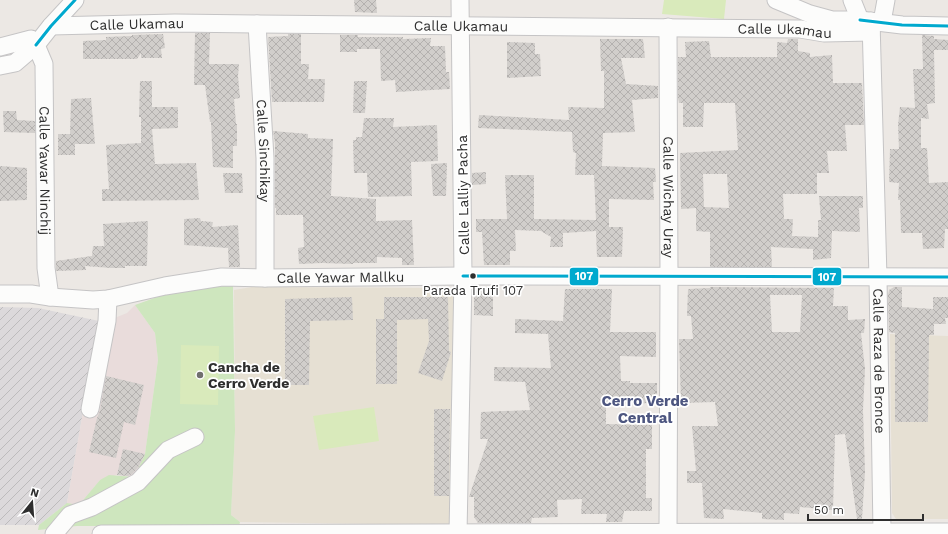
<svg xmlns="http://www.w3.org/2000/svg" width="948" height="534" font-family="'Work Sans',sans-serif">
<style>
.industrial{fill:url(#industrial-furrows)}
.education{fill:#e6e0d3}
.medical{fill:#e9dcdb}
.green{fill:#cee6be}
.pitch{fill:#d9eabb}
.building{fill:url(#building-cross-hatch);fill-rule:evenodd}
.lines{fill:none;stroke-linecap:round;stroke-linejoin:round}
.minor-casing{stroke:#c5c4c5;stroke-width:19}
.minor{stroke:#fcfcfb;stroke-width:17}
.bus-1-casing{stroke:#fff;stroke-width:6}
.bus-1{stroke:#00a9ce;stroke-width:3}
.bus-dot{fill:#2e2e2e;stroke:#fff;stroke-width:1.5}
.poi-dot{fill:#706f6e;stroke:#fff;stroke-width:1.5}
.labels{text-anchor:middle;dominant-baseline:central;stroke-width:3.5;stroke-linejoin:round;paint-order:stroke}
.bus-label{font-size:13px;fill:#2e2e2e;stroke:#fff}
.street-label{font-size:14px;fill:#2e2e2e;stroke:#fff}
.poi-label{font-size:14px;font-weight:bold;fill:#2e2e2e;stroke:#fff;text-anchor:start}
.neighbourhood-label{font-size:15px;font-weight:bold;fill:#4d5680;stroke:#fff}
.line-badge{stroke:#fff;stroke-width:1.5}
.badge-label{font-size:11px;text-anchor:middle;font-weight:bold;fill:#fff}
</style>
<defs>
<pattern id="industrial-furrows" width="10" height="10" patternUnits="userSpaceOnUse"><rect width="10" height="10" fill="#dcd9db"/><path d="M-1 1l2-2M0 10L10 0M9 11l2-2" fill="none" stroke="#bdbbbc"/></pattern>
<pattern id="building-cross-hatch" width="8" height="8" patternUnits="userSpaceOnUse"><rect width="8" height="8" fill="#d1cecb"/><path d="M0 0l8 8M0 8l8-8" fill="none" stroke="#b4b1af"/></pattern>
</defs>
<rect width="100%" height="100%" fill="#ece8e4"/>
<path class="industrial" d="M 0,307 L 38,308 L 99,321 L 67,503 L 39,525 L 0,525 Z"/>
<g class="education">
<path d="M 252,287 L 449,288 L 455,290 L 459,516 L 449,525 L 240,522 L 231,515 L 235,431 L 234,290 Z"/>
<path d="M 890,334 L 948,336 L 948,519 L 896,519 L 892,513 Z"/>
</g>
<path class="medical" d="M 135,305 L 155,333 L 158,360 L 145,454 L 134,477 L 117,475 L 100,480 L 79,505 L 67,503 L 99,321 L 107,321 L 127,313 Z"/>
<path class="green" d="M 233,285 L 235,431 L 231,515 L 240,522 L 239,526 L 77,526 L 38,530 L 39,525 L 67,503 L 79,505 L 100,480 L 109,475 L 134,477 L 145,454 L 158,360 L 155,333 L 135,305 L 160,296 L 195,289 Z"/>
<g class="pitch">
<path d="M 664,0 L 726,0 L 724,19 L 662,14 Z"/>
<path d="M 181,345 L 219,346 L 218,405 L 180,404 Z"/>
<path d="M 374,407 L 379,441 L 319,450 L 313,416 Z"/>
</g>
<g class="building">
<path d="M 354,0 L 376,0 L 377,13 L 355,12 Z"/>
<path d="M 195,33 L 210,33 L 209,64 L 239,64 L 238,76 L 240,98 L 234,99 L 236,124 L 237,124 L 237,146 L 233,146 L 233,168 L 213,167 L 211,122 L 210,122 L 205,85 L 194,85 Z"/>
<path d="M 163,34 L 165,48 L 161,49 L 162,58 L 141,58 L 141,53 L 137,59 L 83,59 L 83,41 L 106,40 L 106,37 L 132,36 L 132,35 Z"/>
<path d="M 288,34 L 301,34 L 301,64 L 309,64 L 308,79 L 325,79 L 324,102 L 272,102 L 268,37 L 288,36 Z"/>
<path d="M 340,35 L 358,35 L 358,37 L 403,37 L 403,39 L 431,38 L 430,46 L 445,46 L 446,72 L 449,72 L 450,89 L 396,92 L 395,80 L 381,81 L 380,49 L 357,49 L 357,52 L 340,52 Z"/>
<path d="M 922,35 L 934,36 L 934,39 L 948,40 L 948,50 L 934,50 L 935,103 L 927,104 L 929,119 L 921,118 L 921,148 L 927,148 L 929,183 L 948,182 L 948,229 L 945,229 L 944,248 L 923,249 L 922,233 L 901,233 L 900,200 L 898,200 L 899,183 L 889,182 L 890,149 L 899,149 L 898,125 L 900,107 L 915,108 L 913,69 L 923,69 Z"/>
<path d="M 600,39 L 643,39 L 645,58 L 621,58 L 626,84 L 658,86 L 658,98 L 632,100 L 635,132 L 603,133 L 602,166 L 655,168 L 656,182 L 653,182 L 654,200 L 609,199 L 609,227 L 623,227 L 622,257 L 597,257 L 596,231 L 563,233 L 563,247 L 550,247 L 551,237 L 541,231 L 515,230 L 516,251 L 510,251 L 510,265 L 484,265 L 482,232 L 476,232 L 476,219 L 507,219 L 505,175 L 534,175 L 534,219 L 596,220 L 594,175 L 575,175 L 576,153 L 573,152 L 572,132 L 478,128 L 479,115 L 569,120 L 568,107 L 604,108 L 604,71 L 601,71 Z"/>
<path d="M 788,39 L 798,39 L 798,51 L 810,53 L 810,57 L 832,55 L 833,83 L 862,83 L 864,125 L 845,125 L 847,151 L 827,151 L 829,173 L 817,173 L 817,194 L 783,194 L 784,219 L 793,219 L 792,236 L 818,237 L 818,220 L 821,220 L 819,196 L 863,196 L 863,208 L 859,208 L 860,232 L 832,231 L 831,258 L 813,260 L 813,249 L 771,247 L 772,267 L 710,267 L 710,232 L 696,231 L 696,208 L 681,209 L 680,153 L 738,150 L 735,103 L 704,103 L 703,127 L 683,127 L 683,103 L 679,103 L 678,98 L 678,57 L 686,57 L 685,42 L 709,41 L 711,57 L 777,57 L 777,42 L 787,43 ZM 703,174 L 727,174 L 729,208 L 704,207 Z"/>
<path d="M 507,42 L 535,43 L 535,54 L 540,54 L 541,76 L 507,78 Z"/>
<path d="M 140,81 L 152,81 L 152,107 L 178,107 L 178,128 L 152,129 L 155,164 L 196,163 L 199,200 L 102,201 L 102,189 L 109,189 L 106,145 L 141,143 L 141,117 L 139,117 Z"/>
<path d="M 354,81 L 367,81 L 365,113 L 353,113 Z"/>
<path d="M 91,98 L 95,144 L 75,144 L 75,155 L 58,155 L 58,134 L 70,134 L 71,99 Z"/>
<path d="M 3,111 L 16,111 L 17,120 L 35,121 L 35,133 L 4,132 Z"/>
<path d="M 364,118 L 394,118 L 393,127 L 437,125 L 438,161 L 411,162 L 412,196 L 368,197 L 367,173 L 354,173 L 353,140 L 356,140 L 356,137 L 362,137 Z"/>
<path d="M 273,131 L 308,134 L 308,138 L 333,139 L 331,196 L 376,199 L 376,221 L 412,220 L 414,265 L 402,265 L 402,258 L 377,257 L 377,263 L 353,263 L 353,264 L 322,263 L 299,264 L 298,248 L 304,247 L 303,215 L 276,215 L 276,208 L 275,208 L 275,143 Z"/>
<path d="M 447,163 L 446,196 L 433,196 L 431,164 Z"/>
<path d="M 0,166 L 27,168 L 27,200 L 0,201 Z"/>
<path d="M 486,172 L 486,184 L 472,185 L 472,173 Z"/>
<path d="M 223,173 L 242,173 L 243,193 L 225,193 Z"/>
<path d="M 200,218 L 201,221 L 213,222 L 212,227 L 238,225 L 240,267 L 229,267 L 228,248 L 184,245 L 184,219 Z"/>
<path d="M 148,221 L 147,266 L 125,266 L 125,268 L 111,268 L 85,266 L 86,270 L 56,271 L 56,261 L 92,256 L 93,246 L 104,246 L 103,224 Z"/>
<path d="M 710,287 L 834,288 L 833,306 L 848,306 L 848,320 L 865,319 L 864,333 L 861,333 L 865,369 L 863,410 L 865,472 L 862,519 L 857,519 L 845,434 L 835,435 L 833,510 L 800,507 L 799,514 L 784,513 L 784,520 L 762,519 L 762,513 L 723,509 L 724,519 L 704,518 L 702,483 L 687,483 L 687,471 L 696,471 L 692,426 L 718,426 L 715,402 L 681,403 L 679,339 L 693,339 L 691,316 L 687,316 L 688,289 L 710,288 ZM 770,295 L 802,295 L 800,332 L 772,332 Z"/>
<path d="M 894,287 L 902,287 L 902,307 L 933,309 L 933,297 L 948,297 L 948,318 L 945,318 L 946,324 L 934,324 L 934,335 L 929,335 L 928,422 L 895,422 L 895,333 L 889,332 L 888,295 L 889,290 Z"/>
<path d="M 493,288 L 493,316 L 474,315 L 474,290 Z"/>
<path d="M 565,289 L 612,289 L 610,332 L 656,332 L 656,357 L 620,356 L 621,381 L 630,381 L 630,383 L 657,383 L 657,397 L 653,397 L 653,403 L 606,404 L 606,424 L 652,425 L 652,449 L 646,449 L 646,498 L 652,498 L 652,511 L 624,511 L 622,522 L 606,522 L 607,514 L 581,514 L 582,499 L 557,500 L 558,517 L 532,518 L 531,523 L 478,523 L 474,517 L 474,497 L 469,497 L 488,439 L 480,439 L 481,412 L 530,410 L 525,382 L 494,381 L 494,367 L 551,368 L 548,334 L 515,333 L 515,319 L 563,321 Z"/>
<path d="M 352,297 L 353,320 L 310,321 L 309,385 L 285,385 L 285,299 Z"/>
<path d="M 384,297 L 448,297 L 449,351 L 451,352 L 442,381 L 418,373 L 429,341 L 428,319 L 397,320 L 397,384 L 376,384 L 376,319 L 384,319 Z"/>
<path d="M 106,376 L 144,385 L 135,425 L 124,422 L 116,458 L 89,452 L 97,418 L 100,411 Z"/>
<path d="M 434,409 L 450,409 L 449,496 L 434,496 Z"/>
<path d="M 123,449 L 145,454 L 139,466 L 132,474 L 128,476 L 117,475 Z"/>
</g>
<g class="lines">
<defs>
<g id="minor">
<path d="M 776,0 L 810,14 L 832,20 L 860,20 L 902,25 L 948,26"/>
<path d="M 852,0 L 860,20"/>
<path id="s1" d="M 871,21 L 878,278 L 882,532"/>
<path d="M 882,22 L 886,0"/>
<path id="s2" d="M 257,24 L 265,158 L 265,278"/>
<path id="s3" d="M 51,26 L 175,23 L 257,24 L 800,29 L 824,33 L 871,32"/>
<path id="s4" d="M 668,27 L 669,278 L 668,534"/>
<path id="s5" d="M 0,47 L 31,39 L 36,45 L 44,64 L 46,268 L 50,297"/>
<path d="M 0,66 L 15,63 L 36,45 L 51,26 L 75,0"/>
<path id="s6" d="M 0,294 L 31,294 L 50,297 L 93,300 L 108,299 L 165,286 L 222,277 L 265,278 L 463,276 L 948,277"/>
<path d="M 90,409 L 107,321 L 108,299"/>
<path d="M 54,534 L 70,515 L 92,507 L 138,482 L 168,450 L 195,437"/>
<path d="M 101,534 C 383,531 666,534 948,532"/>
<path d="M 458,534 L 463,276 L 460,0"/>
</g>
</defs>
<use href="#minor" class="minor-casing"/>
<use href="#minor" class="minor"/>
<defs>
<g id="bus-1">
<path d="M 860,20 L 902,25 L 948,26"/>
<path d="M 36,45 L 51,26 L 75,0"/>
<path d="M 463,276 L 948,277"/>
</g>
</defs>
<use href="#bus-1" class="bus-1-casing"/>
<use href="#bus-1" class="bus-1"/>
</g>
<circle class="bus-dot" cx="473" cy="276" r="3.5"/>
<circle class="poi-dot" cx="200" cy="375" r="4"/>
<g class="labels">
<g class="bus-label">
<text x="473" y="290">Parada Trufi 107</text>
</g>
<g class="street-label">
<text stroke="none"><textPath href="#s3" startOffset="86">Calle Ukamau</textPath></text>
<text stroke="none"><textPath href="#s3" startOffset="410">Calle Ukamau</textPath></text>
<text stroke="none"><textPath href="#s3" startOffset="734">Calle Ukamau</textPath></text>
<text stroke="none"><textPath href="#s2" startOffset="127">Calle Sinchikay</textPath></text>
<text stroke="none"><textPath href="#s5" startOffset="167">Calle Yawar Ninchij</textPath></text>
<text transform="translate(463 195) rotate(-91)">Calle Lalliy Pacha</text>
<text stroke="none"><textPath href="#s4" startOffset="170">Calle Wichay Uray</textPath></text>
<text stroke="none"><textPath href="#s6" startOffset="343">Calle Yawar Mallku</textPath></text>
<text stroke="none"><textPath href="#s1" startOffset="340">Calle Raza de Bronce</textPath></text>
</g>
<g class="poi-label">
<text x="208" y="367">Cancha de<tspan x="208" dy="16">Cerro Verde</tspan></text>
</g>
<g class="neighbourhood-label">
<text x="645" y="401">Cerro Verde<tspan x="645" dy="17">Central</tspan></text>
</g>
</g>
<g class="line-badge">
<rect x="569" y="267" width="30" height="19" rx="4" fill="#00a9ce"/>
<rect x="812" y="267" width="30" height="19" rx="4" fill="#00a9ce"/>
</g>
<g class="badge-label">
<text x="584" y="280">107</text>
<text x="827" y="281">107</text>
</g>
<g transform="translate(32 502) rotate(17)" stroke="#ffffff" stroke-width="3" paint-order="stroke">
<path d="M0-3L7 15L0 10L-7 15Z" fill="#2e2e2e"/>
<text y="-6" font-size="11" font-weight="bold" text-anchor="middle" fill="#2e2e2e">N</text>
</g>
<path d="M808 514v6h115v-6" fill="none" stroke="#2e2e2e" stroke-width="2"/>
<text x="814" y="514" font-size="12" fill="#2e2e2e" stroke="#ffffff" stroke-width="3" paint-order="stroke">50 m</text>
</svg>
